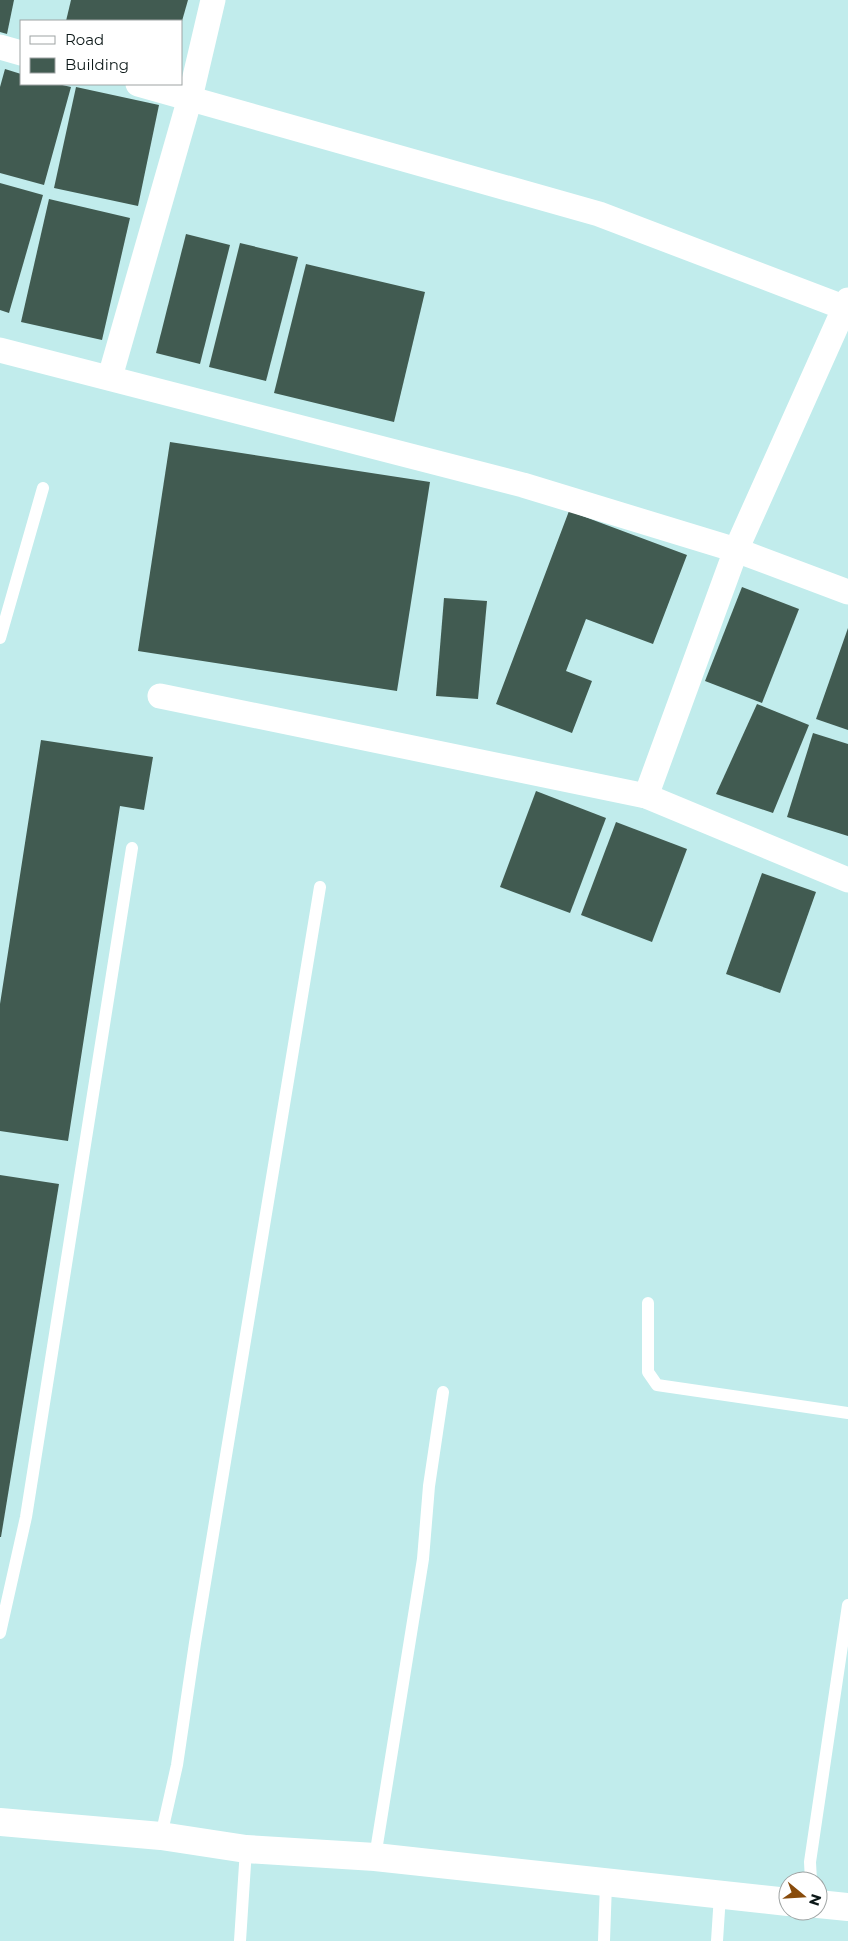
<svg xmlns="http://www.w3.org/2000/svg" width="848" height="1941" font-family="Montserrat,sans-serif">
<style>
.built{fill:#c1ecec;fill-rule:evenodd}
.building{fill:#415b51}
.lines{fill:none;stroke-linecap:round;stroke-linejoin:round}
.lane{stroke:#fff;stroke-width:12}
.street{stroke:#fff;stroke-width:25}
.secondary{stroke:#fff;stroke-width:28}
</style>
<rect width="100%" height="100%" fill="#d5f6f6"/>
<path class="built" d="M 0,0 L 848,0 L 848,1941 L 0,1941 ZM 21,21 L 181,21 L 181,84 L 21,84 ZM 788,1881 L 818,1881 L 818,1911 L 788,1911 Z"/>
<g class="building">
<path d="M 0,0 L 14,0 L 7,34 L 0,32 Z"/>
<path d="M 71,0 L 188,0 L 182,21 L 66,21 Z"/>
<path d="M 5,69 L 21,74 L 21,84 L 58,84 L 71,87 L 44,185 L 0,173 L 0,87 Z"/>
<path d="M 76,87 L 159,105 L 138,206 L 54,188 Z"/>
<path d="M 0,183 L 43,195 L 9,313 L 0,310 Z"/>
<path d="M 49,199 L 130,218 L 102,340 L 21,322 Z"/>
<path d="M 186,234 L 230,245 L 200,364 L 156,353 Z"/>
<path d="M 240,243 L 298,257 L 266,381 L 209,367 Z"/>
<path d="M 306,264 L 425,292 L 394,422 L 274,393 Z"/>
<path d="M 170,442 L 430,482 L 397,691 L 138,651 Z"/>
<path d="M 569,511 L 687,555 L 653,644 L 586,619 L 566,671 L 592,681 L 572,733 L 496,704 Z"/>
<path d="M 742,587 L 799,609 L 762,703 L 705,681 Z"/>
<path d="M 444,598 L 487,601 L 478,699 L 436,696 Z"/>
<path d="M 848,628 L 848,730 L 816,719 Z"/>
<path d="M 757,704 L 809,725 L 773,813 L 716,794 Z"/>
<path d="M 813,733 L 848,744 L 848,836 L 787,817 Z"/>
<path d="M 41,740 L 153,757 L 144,810 L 120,806 L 68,1141 L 0,1131 L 0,1004 Z"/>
<path d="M 536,791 L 606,818 L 570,913 L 500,887 Z"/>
<path d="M 616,822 L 687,849 L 652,942 L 581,915 Z"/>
<path d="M 762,873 L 816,892 L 780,993 L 726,974 Z"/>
<path d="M 0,1175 L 59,1184 L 1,1537 L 0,1537 Z"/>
</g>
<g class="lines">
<g class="lane">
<path d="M 0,638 L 43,488"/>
<path d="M 648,1303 L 648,1372 L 657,1385 L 848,1413"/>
<path d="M 0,1633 L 26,1517 L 132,848"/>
<path d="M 161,1836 L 177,1765 L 195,1643 L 320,887"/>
<path d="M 375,1857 L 423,1559 L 429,1486 L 443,1392"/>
<path d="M 811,1881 L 810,1862 L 848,1605"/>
<path d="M 240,1941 L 246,1849"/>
<path d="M 604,1941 L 606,1883"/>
<path d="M 717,1941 L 720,1895"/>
</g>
<g class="street">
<path d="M 0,47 L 21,53"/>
<path d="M 138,84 L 599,214 L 848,309"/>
<path d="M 0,350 L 523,485 L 736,550 L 848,592"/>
<path d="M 110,377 L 190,98 L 213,0"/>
<path d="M 160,696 L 646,796 L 848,880"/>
<path d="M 646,796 L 736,550 L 848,300"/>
</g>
<g class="secondary">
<path d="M 0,1822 L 161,1836 L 246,1849 L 375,1857 L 788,1902"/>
<path d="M 818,1904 L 848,1907"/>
</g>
</g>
<rect x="20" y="20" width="162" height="65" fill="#ffffff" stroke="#9ea3a3"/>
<rect x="30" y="36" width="25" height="8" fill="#ffffff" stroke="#9ea3a3"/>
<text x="65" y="45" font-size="15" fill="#0c1818">Road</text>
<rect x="30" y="58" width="25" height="15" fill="#415b51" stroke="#9ea3a3"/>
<text x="65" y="70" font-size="15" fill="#0c1818">Building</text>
<g transform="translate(803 1896) rotate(108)"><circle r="24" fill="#ffffff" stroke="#9ea3a3"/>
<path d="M0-4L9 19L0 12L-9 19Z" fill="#884b0b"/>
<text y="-8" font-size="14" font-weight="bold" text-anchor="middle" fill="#0c1818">N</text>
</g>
</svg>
